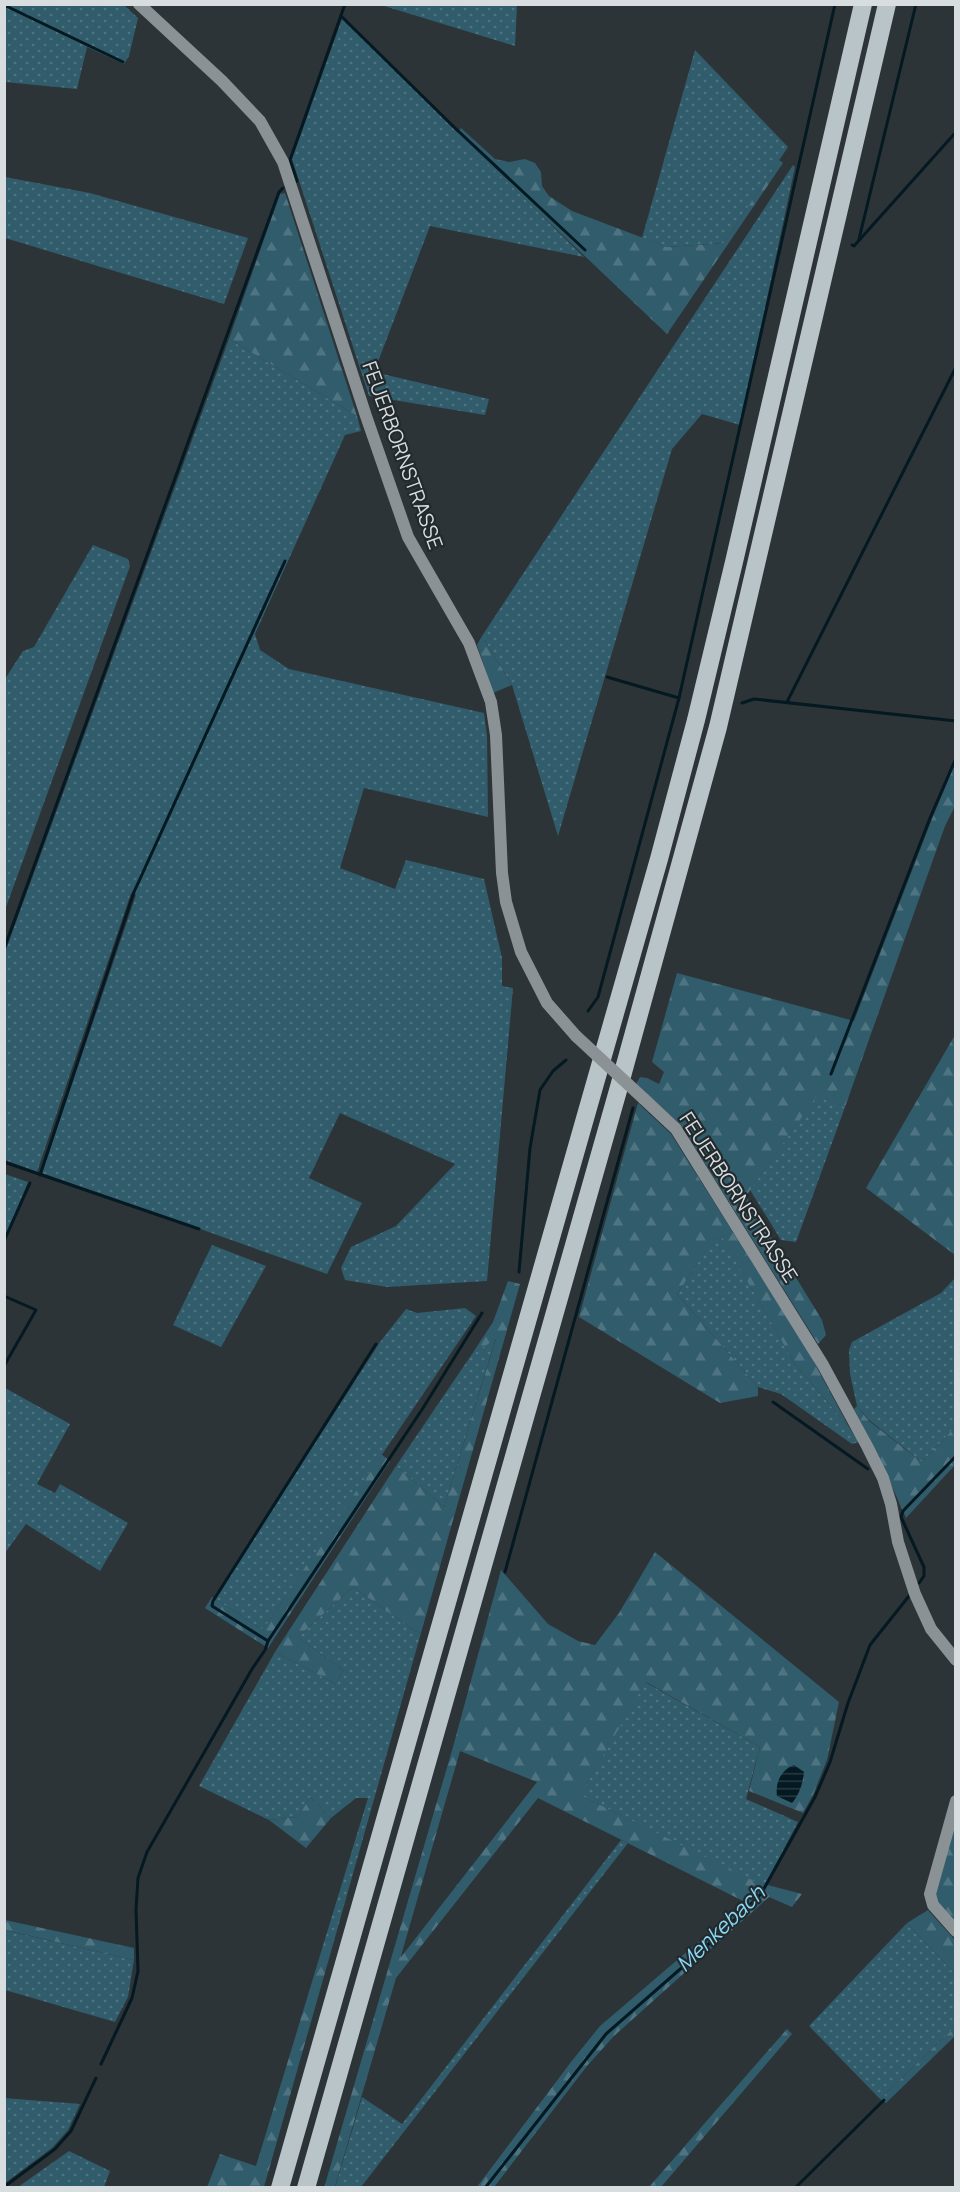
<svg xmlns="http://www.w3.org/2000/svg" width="960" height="2192" font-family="Manrope,sans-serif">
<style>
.green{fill:url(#green-dots)}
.forest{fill:url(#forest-firs);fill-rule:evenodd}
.water{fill:url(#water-rules)}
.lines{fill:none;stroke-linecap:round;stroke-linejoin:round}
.stream{stroke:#041921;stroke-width:3}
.secondary{stroke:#8b9295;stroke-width:12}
.highway{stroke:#b9c4c8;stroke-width:18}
.secondary-bridge{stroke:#8b9295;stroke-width:12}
.labels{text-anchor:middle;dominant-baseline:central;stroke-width:4.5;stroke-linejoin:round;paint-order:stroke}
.street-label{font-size:20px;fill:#d8dddf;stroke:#222a2d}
.water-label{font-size:21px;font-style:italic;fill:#8bd8f6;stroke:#222a2d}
</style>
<defs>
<pattern id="green-dots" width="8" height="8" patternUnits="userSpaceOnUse" patternTransform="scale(1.5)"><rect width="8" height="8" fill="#315c6c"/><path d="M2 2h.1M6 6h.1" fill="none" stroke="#4e7381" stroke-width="1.8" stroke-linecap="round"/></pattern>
<pattern id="forest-firs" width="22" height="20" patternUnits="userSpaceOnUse" patternTransform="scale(1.5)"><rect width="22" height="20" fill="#315c6c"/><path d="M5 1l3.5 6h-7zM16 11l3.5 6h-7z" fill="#4e7381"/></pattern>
<pattern id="water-rules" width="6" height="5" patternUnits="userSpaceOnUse" patternTransform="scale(1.5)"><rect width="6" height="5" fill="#041921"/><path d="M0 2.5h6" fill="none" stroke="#283a41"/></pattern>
</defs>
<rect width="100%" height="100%" fill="#2c3438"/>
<g class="green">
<path d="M 5,4 L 124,5 L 138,18 L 129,56 L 124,64 L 87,47 L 77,89 L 5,82 Z"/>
<path d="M 381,5 L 517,5 L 515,46 Z"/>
<path d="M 342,19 L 584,257 L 430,226 L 374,372 L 489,399 L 485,415 L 369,396 L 292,159 Z"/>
<path d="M 695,50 L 788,147 L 724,243 L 667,247 L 642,238 Z"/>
<path d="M 793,165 L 795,167 L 740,425 L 702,414 L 672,449 L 558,836 L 512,685 L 482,636 Z"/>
<path d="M 5,177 L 90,193 L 248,238 L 224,304 L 5,238 Z"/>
<path d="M 229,339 L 357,416 L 361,431 L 345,435 L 255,634 L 260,650 L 289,669 L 484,713 L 487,736 L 488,817 L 364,788 L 340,868 L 395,889 L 406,860 L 484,879 L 502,958 L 502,986 L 513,988 L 487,1281 L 387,1287 L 345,1280 L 341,1268 L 351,1247 L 396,1226 L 455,1164 L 340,1113 L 309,1178 L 362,1203 L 327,1274 L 42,1173 L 136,895 L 131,893 L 37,1172 L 5,1160 L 4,955 Z"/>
<path d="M 93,545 L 128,559 L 130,566 L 5,910 L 5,679 L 23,651 L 34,647 Z"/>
<path d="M 816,1096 L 845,1107 L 796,1242 L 781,1240 L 750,1190 Z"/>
<path d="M 5,1174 L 28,1182 L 5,1237 L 4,1174 Z"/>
<path d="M 719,1231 L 795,1364 L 849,1427 L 859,1442 L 852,1444 L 781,1394 L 758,1387 L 677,1294 Z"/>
<path d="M 212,1245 L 266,1266 L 221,1347 L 173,1325 Z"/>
<path d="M 955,1278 L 955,1427 L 922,1462 L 869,1420 L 857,1406 L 850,1374 L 849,1350 L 852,1342 L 941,1293 Z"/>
<path d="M 465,1308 L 476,1316 L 263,1630 L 215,1599 L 380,1342 L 406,1309 L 417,1313 Z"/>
<path d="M 496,1338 L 444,1507 L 396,1466 L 472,1354 Z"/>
<path d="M 5,1388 L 70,1424 L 37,1484 L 55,1493 L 60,1484 L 128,1523 L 100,1571 L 26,1524 L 5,1553 Z"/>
<path d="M 353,1587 L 415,1631 L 421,1633 L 334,1941 L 325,1939 L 368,1798 L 356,1798 L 331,1818 L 310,1797 L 298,1817 L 269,1820 L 199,1786 L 275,1652 L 336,1684 L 343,1670 L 298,1637 Z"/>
<path d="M 645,1682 L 760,1747 L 746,1799 L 798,1822 L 765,1885 L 756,1883 L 580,1795 Z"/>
<path d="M 621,1840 L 628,1843 L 361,2187 L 335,2188 L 362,2097 L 402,2124 Z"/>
<path d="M 907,1923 L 955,1974 L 955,2027 L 880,2099 L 809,2026 Z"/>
<path d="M 4,1930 L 134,1960 L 128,1997 L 115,2022 L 5,1990 Z"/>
<path d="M 4,2098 L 80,2104 L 68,2130 L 52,2148 L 5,2183 Z"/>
<path d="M 69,2151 L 110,2171 L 104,2187 L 18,2187 Z"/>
</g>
<g class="forest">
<path d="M 461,128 L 495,159 L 509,162 L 525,159 L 535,163 L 541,172 L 542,186 L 549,196 L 572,211 L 667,247 L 724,243 L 779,160 L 783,163 L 667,334 L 456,134 Z"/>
<path d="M 285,193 L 357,416 L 229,339 L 280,194 Z"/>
<path d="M 482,636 L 512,685 L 493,693 L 477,645 Z"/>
<path d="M 955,764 L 955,806 L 945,826 L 845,1107 L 816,1097 L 746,1196 L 822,1320 L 826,1335 L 818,1344 L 681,1125 L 636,1084 L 640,1077 L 647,1078 L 659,1084 L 664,1072 L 652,1062 L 677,973 L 854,1021 L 932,819 Z"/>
<path d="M 955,1035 L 955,1255 L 866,1188 Z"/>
<path d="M 638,1103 L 671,1134 L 808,1351 L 849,1427 L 795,1364 L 719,1232 L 677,1294 L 758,1387 L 758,1396 L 720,1403 L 579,1317 Z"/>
<path d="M 508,1281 L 520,1284 L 421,1633 L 415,1631 L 353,1587 L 298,1637 L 343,1670 L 336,1684 L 275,1652 L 396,1466 L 444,1507 L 496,1339 L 472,1354 L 493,1322 Z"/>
<path d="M 857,1406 L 869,1421 L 922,1462 L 955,1427 L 955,1465 L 906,1518 L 879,1457 L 854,1409 Z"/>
<path d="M 381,1454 L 390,1461 L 268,1648 L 205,1608 L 212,1597 L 263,1630 Z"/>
<path d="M 655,1552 L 839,1702 L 827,1760 L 813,1795 L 803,1813 L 749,1791 L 760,1747 L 646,1682 L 580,1795 L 756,1882 L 802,1894 L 792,1907 L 769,1897 L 614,2036 L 587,2066 L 494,2187 L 477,2187 L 571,2062 L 600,2026 L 745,1902 L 538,1798 L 396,1978 L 335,2187 L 324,2188 L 453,1747 L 501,1570 L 548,1624 L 578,1641 L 595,1645 L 619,1613 ZM 460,1751 L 537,1782 L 401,1957 L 401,1956 Z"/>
<path d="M 310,1797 L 331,1818 L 306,1848 L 269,1820 L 298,1817 Z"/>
<path d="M 955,1815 L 956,1899 L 954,1901 L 955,1904 L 955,1924 L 938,1905 L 933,1890 Z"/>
<path d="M 928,1910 L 955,1940 L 955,1974 L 907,1923 Z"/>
<path d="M 5,1920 L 134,1948 L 134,1960 L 5,1930 Z"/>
<path d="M 325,1939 L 334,1941 L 264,2187 L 207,2187 L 220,2154 L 256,2166 Z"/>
<path d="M 955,2027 L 955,2036 L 886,2103 L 880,2099 Z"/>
<path d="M 787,2029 L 792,2034 L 661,2187 L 649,2187 Z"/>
</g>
<path class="water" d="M 794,1765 L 804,1772 C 803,1783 799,1795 792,1803 L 777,1796 C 775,1783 781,1770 794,1765 Z"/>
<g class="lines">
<g class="stream">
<path d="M 4,5 L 123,62"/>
<path d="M 341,16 L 455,128 L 585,250"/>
<path d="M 295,182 L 297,181 L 290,160 L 345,4"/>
<path d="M 859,239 L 916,4"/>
<path d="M 852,245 L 854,246 L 956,132"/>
<path d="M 607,677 L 679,698"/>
<path d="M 787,702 L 956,367"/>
<path d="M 742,703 L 754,699 L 956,721"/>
<path d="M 4,949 L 279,192 L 283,188"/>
<path d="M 588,1011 L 598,997 L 679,698 L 835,4"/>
<path d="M 831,1074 L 930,818 L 956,758"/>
<path d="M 4,1162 L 199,1229"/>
<path d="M 40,1175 L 134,892 L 285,561"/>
<path d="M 4,1241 L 30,1183"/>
<path d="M 519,1272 L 530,1148 L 540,1090 L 553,1071 L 566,1060"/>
<path d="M 4,1296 L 36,1310 L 4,1366"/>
<path d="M 773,1402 L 868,1469"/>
<path d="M 505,1572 L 633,1108"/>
<path d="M 919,1583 L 924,1576 L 924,1567 L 901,1517 L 903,1511 L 956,1456"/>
<path d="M 268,1641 L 212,1606 L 213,1601 L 376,1344"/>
<path d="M 101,2064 L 132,1998 L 138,1971 L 136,1910 L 138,1878 L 147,1852 L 252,1669 L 265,1650 L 268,1641 L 423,1408 L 482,1313"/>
<path d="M 4,2187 L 55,2149 L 71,2131 L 96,2078"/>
<path d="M 485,2188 L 606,2034 L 718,1936 L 761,1894 L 815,1797 L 830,1762 L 848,1703 L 870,1645 L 909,1596"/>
<path d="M 795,2188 L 884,2100"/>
</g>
<g class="secondary">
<path d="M 139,4 L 222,81 L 260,121 L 283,162 L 366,416 L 408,537 L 469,643 L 491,702 L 496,735 L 502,873 L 506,902 L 521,952 L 547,1003 L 576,1036"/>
<path d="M 644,1099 L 676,1129 L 823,1365 L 867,1446 L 883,1478 L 891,1504 L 898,1542 L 915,1594 L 931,1629 L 956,1660"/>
<path d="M 956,1801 L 930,1894 L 933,1905 L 956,1931"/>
</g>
<g class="highway">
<path d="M 280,2188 L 659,859 L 696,720 L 734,562 L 863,4"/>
<path d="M 306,2188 L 619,1087 L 718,727 L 887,4"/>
</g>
<path class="secondary-bridge" d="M 576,1036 L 644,1099"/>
</g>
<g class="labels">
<g class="street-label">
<text transform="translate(403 455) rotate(70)">FEUERBORNSTRASSE</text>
<text transform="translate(739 1197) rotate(57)">FEUERBORNSTRASSE</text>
</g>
<g class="water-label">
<text transform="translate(720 1928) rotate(-44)">Menkebach</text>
</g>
</g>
<rect width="960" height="2192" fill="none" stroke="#d8dddf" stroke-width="12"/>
</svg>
